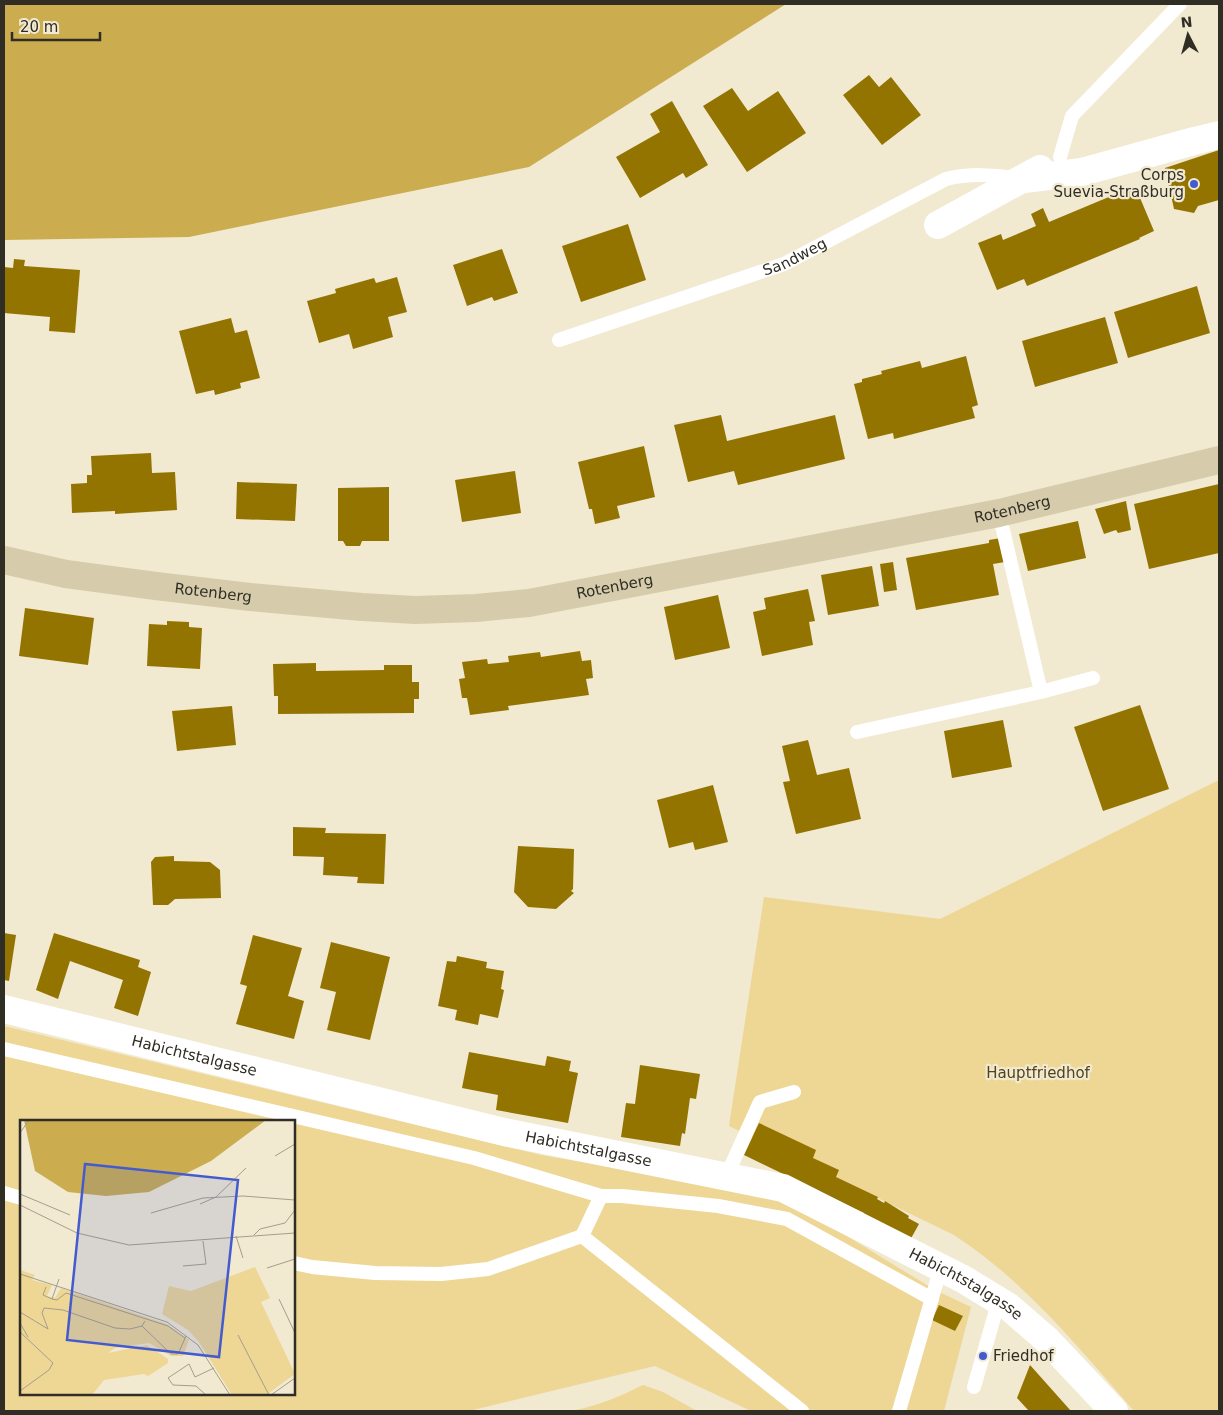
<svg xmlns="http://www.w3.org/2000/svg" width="1223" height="1415" font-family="'DejaVu Sans',sans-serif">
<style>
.green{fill:#eed694;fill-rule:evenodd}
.forest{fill:#cbac4f}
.building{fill:#937400}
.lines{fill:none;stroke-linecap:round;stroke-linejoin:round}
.lane{stroke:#fff;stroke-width:14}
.street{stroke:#fff;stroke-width:28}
.secondary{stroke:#d6ccac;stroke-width:28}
.poi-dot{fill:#445bcf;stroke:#f2e9d1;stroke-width:2}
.labels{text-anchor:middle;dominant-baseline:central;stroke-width:4.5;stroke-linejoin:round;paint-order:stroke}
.poi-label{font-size:15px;fill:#302d24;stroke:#f2e9d1;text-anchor:end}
.street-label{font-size:15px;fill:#302d24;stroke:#f2e9d1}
.park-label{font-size:15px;fill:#51431c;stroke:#f2e9d1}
.inset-road{fill:none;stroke:#a49e8c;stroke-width:1}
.view{fill:#445bcf;fill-opacity:0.15;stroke:#445bcf;stroke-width:2.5}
.inset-edge{fill:none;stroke:#302d24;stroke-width:2.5}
</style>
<rect width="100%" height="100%" fill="#f2e9d1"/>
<g class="green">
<path d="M 1219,780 L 1219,1411 L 1134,1411 C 1079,1348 1025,1281 954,1235 L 729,1126 L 764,897 L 940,919 Z"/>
<path d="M 4,1026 L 541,1155 L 783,1197 L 935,1290 L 971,1307 L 944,1411 L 751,1411 L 655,1366 L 469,1411 L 4,1411 ZM 21,1121 L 294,1121 L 294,1394 L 21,1394 Z"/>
<path d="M 643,1385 L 663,1392 L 697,1411 L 571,1411 C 597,1406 619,1397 643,1385 Z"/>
</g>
<path class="forest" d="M 4,4 L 786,4 L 529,167 L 189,237 L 4,240 Z"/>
<g class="building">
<path d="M 869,75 L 879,87 L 891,77 L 921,115 L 882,145 L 843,95 Z"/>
<path d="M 732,88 L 748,111 L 778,91 L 806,133 L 747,172 L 703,106 Z"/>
<path d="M 672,101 L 708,165 L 686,178 L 683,173 L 640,198 L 616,157 L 660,132 L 650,114 Z"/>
<path d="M 1219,150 L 1219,200 L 1198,206 L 1194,213 L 1174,209 L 1165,168 Z"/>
<path d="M 1135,186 L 1154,231 L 1139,238 L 1140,239 L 1027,286 L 1024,279 L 997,290 L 978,243 L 1001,234 L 1003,240 L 1036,226 L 1031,214 L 1043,208 L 1049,222 Z"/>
<path d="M 628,224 L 646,280 L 581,302 L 562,246 Z"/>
<path d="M 502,249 L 518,293 L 494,301 L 492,297 L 467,306 L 453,265 Z"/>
<path d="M 14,259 L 25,260 L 24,266 L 80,270 L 75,333 L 49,331 L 50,317 L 4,313 L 4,267 L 13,268 Z"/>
<path d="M 397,277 L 407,312 L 388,317 L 393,337 L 353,349 L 349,334 L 319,343 L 307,301 L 336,293 L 335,289 L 374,278 L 376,283 Z"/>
<path d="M 1197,286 L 1210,333 L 1128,358 L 1114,312 Z"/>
<path d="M 1105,317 L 1118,363 L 1035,387 L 1022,341 Z"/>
<path d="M 231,318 L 235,333 L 247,330 L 260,378 L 240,383 L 241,388 L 215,395 L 214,390 L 196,394 L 179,331 Z"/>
<path d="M 966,356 L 978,405 L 972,407 L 975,418 L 894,439 L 893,433 L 868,439 L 854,384 L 862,382 L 862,379 L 882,374 L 881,371 L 920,361 L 922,368 Z"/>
<path d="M 721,415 L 727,441 L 835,415 L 845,459 L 738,485 L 734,471 L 688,482 L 674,425 Z"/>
<path d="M 644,446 L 655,497 L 617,506 L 620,518 L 595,524 L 592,509 L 589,509 L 578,462 Z"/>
<path d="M 151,453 L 152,473 L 175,472 L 177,510 L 115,514 L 115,511 L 72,513 L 71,484 L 87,483 L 87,475 L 92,475 L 91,456 Z"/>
<path d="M 515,471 L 521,513 L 462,522 L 455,480 Z"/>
<path d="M 237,482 L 297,484 L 295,521 L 236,519 Z"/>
<path d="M 1219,484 L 1219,553 L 1149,569 L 1134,504 Z"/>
<path d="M 389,487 L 389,541 L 362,541 L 360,546 L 346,546 L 343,541 L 338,541 L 338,488 Z"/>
<path d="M 1126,501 L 1131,530 L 1118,533 L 1116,530 L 1104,534 L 1095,509 Z"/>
<path d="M 1078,521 L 1086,558 L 1028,571 L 1019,534 Z"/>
<path d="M 1001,538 L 1005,562 L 993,564 L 999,595 L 916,610 L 906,558 L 989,543 L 989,540 Z"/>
<path d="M 893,562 L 897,590 L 884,592 L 880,564 Z"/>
<path d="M 872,566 L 879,606 L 828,615 L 821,575 Z"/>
<path d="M 808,589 L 815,621 L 809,622 L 813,645 L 762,656 L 753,612 L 766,609 L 764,598 Z"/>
<path d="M 718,595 L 730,648 L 675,660 L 664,607 Z"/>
<path d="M 25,608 L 94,618 L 88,665 L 19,656 Z"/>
<path d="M 167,621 L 189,622 L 189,627 L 202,628 L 200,669 L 147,666 L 149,624 L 167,625 Z"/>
<path d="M 580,651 L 582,661 L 591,660 L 593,678 L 586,679 L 589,695 L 508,706 L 509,710 L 470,715 L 467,698 L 462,698 L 459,679 L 465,678 L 462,662 L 487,659 L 488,664 L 509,662 L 508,656 L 540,652 L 541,657 Z"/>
<path d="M 316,663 L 316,671 L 384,670 L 384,665 L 412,665 L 412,682 L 419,682 L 419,699 L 414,699 L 414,713 L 278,714 L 278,696 L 274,696 L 273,664 Z"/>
<path d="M 1140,705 L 1169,789 L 1103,811 L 1074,727 Z"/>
<path d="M 232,706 L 236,745 L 177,751 L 172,711 Z"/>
<path d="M 1003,720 L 1012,767 L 952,778 L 944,731 Z"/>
<path d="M 808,740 L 817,775 L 849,768 L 861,819 L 796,834 L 783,782 L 790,781 L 782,746 Z"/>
<path d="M 713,785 L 728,842 L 695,850 L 693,842 L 669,848 L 657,800 Z"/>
<path d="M 293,827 L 326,828 L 325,833 L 386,834 L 384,884 L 357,883 L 358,877 L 323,875 L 324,857 L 293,856 Z"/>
<path d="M 518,846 L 574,849 L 573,889 L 571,891 L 574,893 L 556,909 L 528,907 L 514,892 Z"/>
<path d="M 174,856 L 174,861 L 210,862 L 220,870 L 221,898 L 175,899 L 168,905 L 153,905 L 151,862 L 155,857 Z"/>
<path d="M 4,933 L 16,935 L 9,981 L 4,980 Z"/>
<path d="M 54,933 L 140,960 L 138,967 L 151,972 L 138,1016 L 114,1008 L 123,980 L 70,961 L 58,999 L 36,990 Z"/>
<path d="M 253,935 L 302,948 L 288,996 L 304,1001 L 294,1039 L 236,1024 L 247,986 L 240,984 Z"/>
<path d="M 331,942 L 390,957 L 370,1040 L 327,1030 L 336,992 L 320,988 Z"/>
<path d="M 457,956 L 487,962 L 486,968 L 504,971 L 501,989 L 504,990 L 498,1018 L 480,1014 L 478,1025 L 455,1020 L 457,1010 L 438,1006 L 447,961 L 456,962 Z"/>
<path d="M 469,1052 L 545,1066 L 547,1056 L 571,1061 L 569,1071 L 578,1073 L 568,1123 L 496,1110 L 498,1095 L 462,1088 Z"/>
<path d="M 640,1065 L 700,1074 L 696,1099 L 690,1098 L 685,1134 L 682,1133 L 680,1146 L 621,1137 L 626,1103 L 635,1104 Z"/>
<path d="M 759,1123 L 816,1150 L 813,1158 L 839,1170 L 836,1177 L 878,1197 L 877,1199 L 884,1203 L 885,1201 L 909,1216 L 908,1218 L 919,1224 L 909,1242 L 863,1216 L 864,1213 L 744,1155 Z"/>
<path d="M 939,1305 L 963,1316 L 955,1331 L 932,1320 Z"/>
<path d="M 1030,1365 L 1071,1411 L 1029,1411 L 1017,1398 Z"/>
</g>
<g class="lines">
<g class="lane">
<path d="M 1060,157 L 1072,116 L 1180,4"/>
<path id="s1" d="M 559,340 L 784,264 L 946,179 C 971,173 992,175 1017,178"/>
<path d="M 1041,692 L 1093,678"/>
<path d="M 857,732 L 1041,692 L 999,513"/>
<path d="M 4,1049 L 474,1158 L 601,1196 L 622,1196 L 718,1206 L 787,1219 L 932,1299"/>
<path d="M 726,1177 L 760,1102 L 794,1092"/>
<path d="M 4,1193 L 21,1198"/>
<path d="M 582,1236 L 802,1411"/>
<path d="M 294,1263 L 312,1267 L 375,1273 L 441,1274 L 488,1269 L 582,1236 L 601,1196"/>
<path d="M 974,1387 L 999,1300"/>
<path d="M 899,1411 L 941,1267"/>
</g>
<g class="street">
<path d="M 1024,179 L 1082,172 L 1194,141 L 1219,135"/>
<path d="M 938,225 L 1040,169"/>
<path id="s2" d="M 4,1009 L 504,1132 L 783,1188 L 963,1279 L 1009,1307 L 1047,1340 L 1114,1411"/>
</g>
<path class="secondary" id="s3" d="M 4,560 L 66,574 L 156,586 L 250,597 L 362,607 L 415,610 L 476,608 L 529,603 L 999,513 L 1219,460"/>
</g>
<g class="poi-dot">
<circle cx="1194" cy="184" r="5"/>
<circle cx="983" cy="1356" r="5"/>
</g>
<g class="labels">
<g class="poi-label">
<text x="1184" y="175">Corps<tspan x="1184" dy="17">Suevia-Straßburg</tspan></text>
<text x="993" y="1356" text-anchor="start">Friedhof</text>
</g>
<g class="street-label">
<text stroke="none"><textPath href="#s1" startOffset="250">Sandweg</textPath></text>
<text stroke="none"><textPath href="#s3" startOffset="1021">Rotenberg</textPath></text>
<text stroke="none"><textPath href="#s3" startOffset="616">Rotenberg</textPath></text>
<text stroke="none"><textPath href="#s3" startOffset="212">Rotenberg</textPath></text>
<text stroke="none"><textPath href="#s2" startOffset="196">Habichtstalgasse</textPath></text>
<text stroke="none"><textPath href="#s2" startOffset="601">Habichtstalgasse</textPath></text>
<text stroke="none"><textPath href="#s2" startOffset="1006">Habichtstalgasse</textPath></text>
</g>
<g class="park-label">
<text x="1038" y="1073">Hauptfriedhof</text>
</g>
</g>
<g transform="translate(20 1120)">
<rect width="275" height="275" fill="#f2e9d1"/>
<path d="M 235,147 L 250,178 L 241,182 L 275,254 L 246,275 L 212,275 L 179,222 L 168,210 L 142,194 L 149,166 L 171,171 ZM 0,150 L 15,155 L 12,160 L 32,165 L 27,176 L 35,178 L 41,168 L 147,204 L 169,220 L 163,236 L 151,236 L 129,223 L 95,228 L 88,233 L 127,225 L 148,239 L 148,243 L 128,256 L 124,254 L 84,260 L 72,275 L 0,275 Z" fill="#eed694"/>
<path d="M 4,0 L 246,0 L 191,41 L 129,72 L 86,76 L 48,72 L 15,51 Z" fill="#cbac4f"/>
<path class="inset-road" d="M 0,13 L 9,0M 255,36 L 275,24M 0,74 L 50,95M 180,84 L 196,77 L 226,48M 0,85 L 57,113 L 109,125 L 275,113M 131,93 L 183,78 L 223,76 L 275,80M 234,115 L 240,109 L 265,103 L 275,90M 216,116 L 223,138M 163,146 L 186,144 L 183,121M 247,148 L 275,139M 0,154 L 147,202 L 178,225 L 210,275M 26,167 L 23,175 L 32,179 L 37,180 L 46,173 L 148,206 L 165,218M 32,179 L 39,159M 259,179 L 275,213M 0,192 L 28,209 L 22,193 L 24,188 L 43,190 L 95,208 L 110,209 L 122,206 L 125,201M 0,203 L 8,217M 122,206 L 151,234 L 158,234 L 166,216M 0,212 L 33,243 L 29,250 L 0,271M 218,215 L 249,275M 186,275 L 176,266 L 153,265 L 148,258 L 169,244 L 175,257 L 194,248M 251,275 L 275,258"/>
<path class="view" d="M 65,44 L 218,60 L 199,237 L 47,220 Z"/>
<rect width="275" height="275" class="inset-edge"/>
</g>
<rect width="1223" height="1415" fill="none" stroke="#302d24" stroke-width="10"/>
<g transform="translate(1188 35) rotate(354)" stroke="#f2e9d1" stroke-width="4" paint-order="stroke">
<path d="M0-4L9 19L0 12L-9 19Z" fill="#302d24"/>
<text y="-8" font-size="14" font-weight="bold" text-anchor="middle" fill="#302d24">N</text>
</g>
<path d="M12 32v8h88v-8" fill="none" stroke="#302d24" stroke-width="2.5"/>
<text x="20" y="32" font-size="15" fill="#302d24" stroke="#f2e9d1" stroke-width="4" paint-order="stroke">20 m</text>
</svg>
